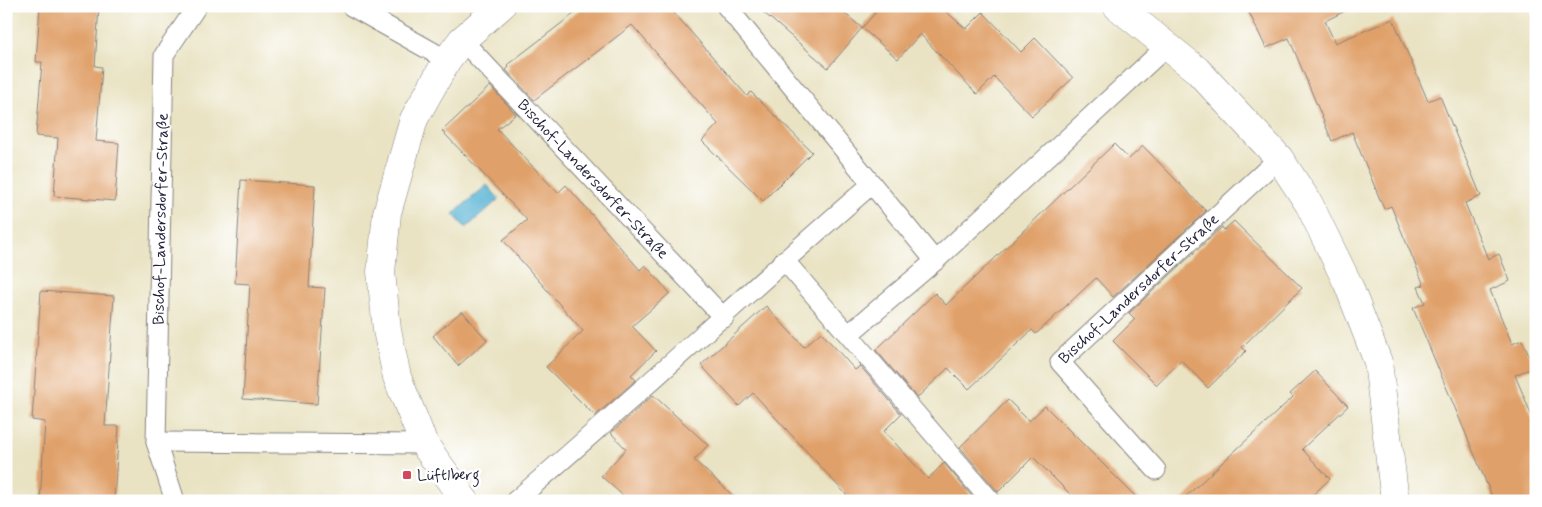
<svg xmlns="http://www.w3.org/2000/svg" width="1542" height="507" font-family="Mynerve,sans-serif">
<style>
.water{fill:#56b3d4;stroke:#3c6a88}
.building{fill:#e0a069}
.lines{fill:none;stroke-linecap:round;stroke-linejoin:round}
.lane-casing{stroke:#86827f;stroke-width:21}
.street-casing{stroke:#86827f;stroke-width:29}
.lane{stroke:#fff;stroke-width:19}
.street{stroke:#fff;stroke-width:28}
.poi-dot{fill:#d1495b;stroke:#fff;stroke-width:2}
.labels{text-anchor:middle;dominant-baseline:central;stroke-width:5;stroke-linejoin:round;paint-order:stroke}
.street-label{font-size:16px;fill:#22223b;stroke:#fff}
.poi-label{font-size:16px;fill:#22223b;stroke:#fff;text-anchor:start}
</style>
<rect width="100%" height="100%" fill="#fff"/>
<filter id="ink" filterUnits="userSpaceOnUse"><feTurbulence type="fractalNoise" baseFrequency=".02" numOctaves="2"/><feDisplacementMap in="SourceGraphic" scale="10" xChannelSelector="R" yChannelSelector="G"/><feConvolveMatrix kernelMatrix="1 2 1 2 8 2 1 2 1" color-interpolation-filters="sRGB"/></filter>
<filter id="wash" filterUnits="userSpaceOnUse"><feTurbulence type="fractalNoise" baseFrequency=".0096" numOctaves="4" result="noise"/><feDisplacementMap in="SourceGraphic" scale="20" xChannelSelector="R" yChannelSelector="G"/><feGaussianBlur stdDeviation="1.12" result="paint"/><feColorMatrix in="noise" values="0 0 0 0 0 0 0 0 0 0 0 0 0 0 0 0 0 1.4 0 .05"/><feComposite in="paint" operator="in"/></filter>
<g filter="url(#wash)">
<rect width="100%" height="100%" fill="#e9e3c3"/>
<path class="water" d="M 487,185 L 499,199 L 466,228 L 453,214 Z"/>
<g id="blocks">
<g class="building">
<path d="M 40,6 L 99,6 L 95,66 L 102,67 L 96,141 L 119,143 L 115,201 L 54,196 L 58,138 L 36,136 L 42,62 L 36,62 Z"/>
<path d="M 584,6 L 668,6 L 747,96 L 751,92 L 812,152 L 763,201 L 702,141 L 718,124 L 632,25 L 534,100 L 506,70 L 509,67 L 507,65 Z"/>
<path d="M 756,6 L 836,6 L 862,28 L 828,68 Z"/>
<path d="M 881,6 L 943,6 L 942,8 L 966,29 L 983,12 L 1021,52 L 1035,38 L 1073,78 L 1032,116 L 994,77 L 977,94 L 920,34 L 898,59 L 862,28 Z"/>
<path d="M 1246,6 L 1355,6 L 1325,21 L 1335,43 L 1393,19 L 1428,101 L 1440,96 L 1481,196 L 1465,203 L 1488,259 L 1499,254 L 1510,281 L 1490,290 L 1512,344 L 1522,340 L 1534,367 L 1515,375 L 1536,426 L 1536,501 L 1494,501 L 1413,308 L 1425,303 L 1418,287 L 1424,285 L 1391,206 L 1384,209 L 1352,132 L 1332,141 L 1289,38 L 1266,48 Z"/>
<path d="M 490,86 L 516,114 L 497,129 L 558,193 L 566,185 L 640,270 L 645,265 L 670,293 L 632,326 L 656,351 L 631,375 L 636,380 L 595,416 L 546,367 L 583,331 L 503,240 L 527,220 L 442,131 Z"/>
<path d="M 1114,144 L 1129,159 L 1143,146 L 1206,211 L 1113,297 L 1096,278 L 1036,334 L 1032,330 L 969,389 L 948,368 L 917,398 L 876,350 L 935,293 L 946,305 Z"/>
<path d="M 241,180 L 315,185 L 309,287 L 325,288 L 317,404 L 243,399 L 250,284 L 235,283 Z"/>
<path d="M 1234,221 L 1302,288 L 1242,347 L 1246,351 L 1208,388 L 1181,360 L 1157,385 L 1113,341 L 1135,319 L 1129,313 L 1222,227 L 1224,230 Z"/>
<path d="M 41,291 L 114,296 L 105,426 L 119,426 L 114,501 L 40,501 L 45,422 L 32,420 Z"/>
<path d="M 766,306 L 804,347 L 821,332 L 855,370 L 860,366 L 901,414 L 884,431 L 928,479 L 944,463 L 976,501 L 852,501 L 753,393 L 739,406 L 701,365 Z"/>
<path d="M 462,311 L 487,340 L 458,366 L 433,336 Z"/>
<path d="M 1315,371 L 1348,406 L 1302,449 L 1330,479 L 1306,501 L 1181,501 L 1293,397 L 1290,394 Z"/>
<path d="M 653,395 L 708,445 L 694,460 L 739,501 L 629,501 L 601,476 L 626,449 L 611,433 Z"/>
<path d="M 1008,400 L 1029,421 L 1045,406 L 1140,501 L 1077,501 L 1033,457 L 998,492 L 960,447 Z"/>
</g>
</g>
</g>
<g filter="url(#ink)">
<use href="#blocks" fill-opacity="0" stroke="#86827f" stroke-width="1"/>
<g class="lines">
<defs>
<g id="lane">
<path d="M 351,6 L 447,60"/>
<path d="M 726,6 L 935,261"/>
<path id="s1" d="M 462,40 L 724,318"/>
<path d="M 784,260 L 991,501"/>
<path d="M 849,334 L 935,261 L 1167,46"/>
<path d="M 156,442 L 424,444"/>
<path id="s2" d="M 1156,470 L 1060,362 L 1279,158"/>
<path id="s3" d="M 175,501 L 156,442 L 164,55 L 197,6"/>
<path d="M 515,501 C 636,398 751,288 872,184"/>
</g>
<g id="street">
<path d="M 1117,6 L 1197,70 L 1279,158 L 1309,204 L 1348,284 L 1378,362 L 1395,501"/>
<path d="M 465,501 L 424,444 L 397,377 L 387,330 L 381,272 L 387,213 L 414,119 L 447,60 L 462,40 L 501,6"/>
</g>
</defs>
<use href="#lane" class="lane-casing"/>
<use href="#street" class="street-casing"/>
<use href="#lane" class="lane"/>
<use href="#street" class="street"/>
</g>
</g>
<rect class="poi-dot" x="402" y="470" width="10" height="10" rx="2.5"/>
<g class="labels">
<g class="street-label">
<text stroke="none"><textPath href="#s1" startOffset="191">Bischof-Landersdorfer-Straße</textPath></text>
<text stroke="none"><textPath href="#s3" startOffset="285">Bischof-Landersdorfer-Straße</textPath></text>
<text stroke="none"><textPath href="#s2" startOffset="252">Bischof-Landersdorfer-Straße</textPath></text>
</g>
<g class="poi-label">
<text x="417" y="475">Lüftlberg</text>
</g>
</g>
<rect width="1542" height="507" fill="none" stroke="#fff" stroke-width="25"/>
</svg>
